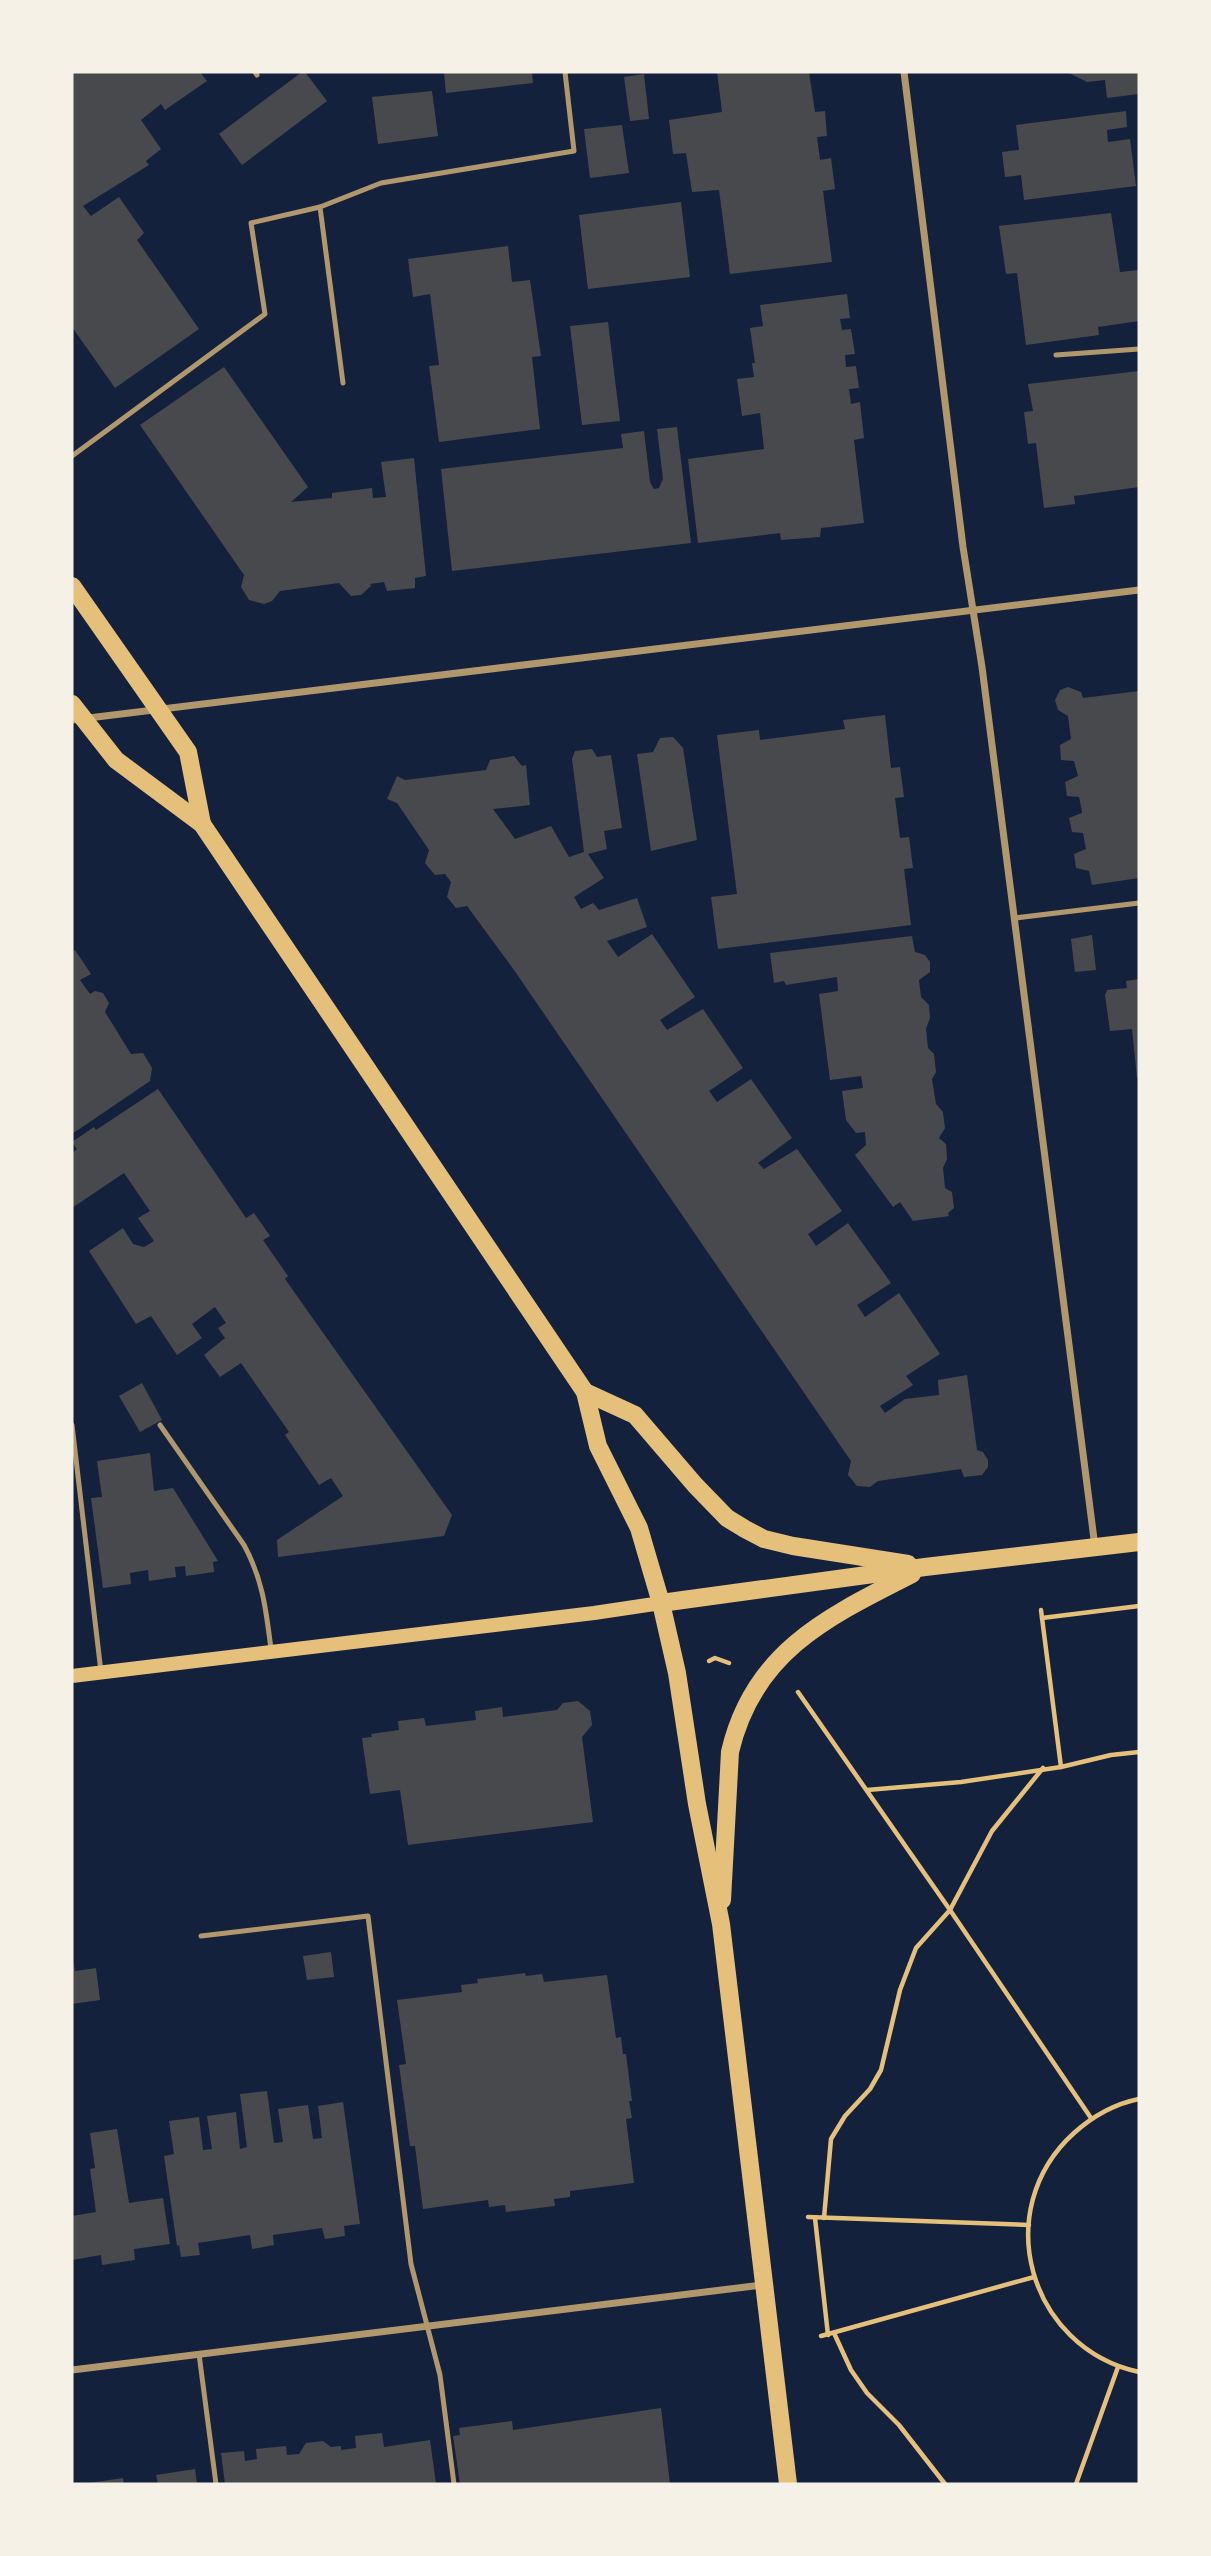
<svg xmlns="http://www.w3.org/2000/svg" width="1211" height="2556" font-family="Signika,sans-serif">
<style>
.building{fill:#48494c}
.lines{fill:none;stroke-linecap:round;stroke-linejoin:round}
.path{stroke:#e5c07b;stroke-width:4.5}
.service{stroke:#b1986c;stroke-width:5}
.minor{stroke:#b1986c;stroke-width:7}
.secondary{stroke:#e5c07b;stroke-width:14}
.primary{stroke:#e5c07b;stroke-width:18}
</style>
<rect width="100%" height="100%" fill="#14213d"/>
<g class="building">
<path d="M 72,72 L 200,72 L 207,81 L 165,110 L 161,104 L 141,120 L 161,149 L 146,161 L 149,165 L 83,206 L 91,216 L 119,197 L 144,233 L 137,240 L 199,329 L 115,388 L 72,327 Z"/>
<path d="M 302,72 L 305,72 L 327,101 L 242,165 L 219,134 Z"/>
<path d="M 444,72 L 532,72 L 533,83 L 446,93 Z"/>
<path d="M 717,72 L 809,72 L 815,112 L 825,111 L 827,136 L 817,137 L 820,160 L 831,158 L 835,189 L 823,191 L 832,262 L 730,274 L 719,190 L 692,192 L 686,153 L 673,154 L 669,120 L 722,112 Z"/>
<path d="M 1067,72 L 1139,72 L 1139,94 L 1107,98 L 1105,80 L 1087,82 Z"/>
<path d="M 644,74 L 649,119 L 630,121 L 624,77 Z"/>
<path d="M 432,91 L 438,136 L 378,144 L 372,97 Z"/>
<path d="M 1126,111 L 1127,127 L 1107,130 L 1108,142 L 1130,139 L 1136,186 L 1024,200 L 1021,175 L 1005,177 L 1002,152 L 1019,150 L 1016,125 Z"/>
<path d="M 622,125 L 629,173 L 590,178 L 584,129 Z"/>
<path d="M 681,202 L 690,277 L 588,289 L 579,215 Z"/>
<path d="M 1111,213 L 1120,272 L 1139,270 L 1139,321 L 1098,327 L 1099,335 L 1026,345 L 1017,273 L 1006,274 L 999,226 Z"/>
<path d="M 508,246 L 512,282 L 530,280 L 541,356 L 532,357 L 540,429 L 439,442 L 429,366 L 439,365 L 430,294 L 413,297 L 408,259 Z"/>
<path d="M 847,294 L 850,318 L 840,319 L 842,330 L 851,329 L 855,354 L 845,355 L 846,367 L 856,366 L 859,388 L 849,389 L 851,404 L 860,402 L 864,438 L 854,440 L 864,523 L 821,528 L 820,537 L 781,540 L 780,533 L 698,543 L 688,459 L 764,449 L 760,413 L 742,416 L 737,379 L 754,377 L 752,363 L 755,363 L 750,328 L 763,326 L 760,305 Z"/>
<path d="M 608,322 L 620,421 L 582,425 L 570,326 Z"/>
<path d="M 224,367 L 308,487 L 291,502 L 332,498 L 332,493 L 372,488 L 373,498 L 386,497 L 381,462 L 414,458 L 426,576 L 415,578 L 415,588 L 387,591 L 384,582 L 370,584 L 371,586 L 361,595 L 351,596 L 339,583 L 280,591 L 272,601 L 264,604 L 249,600 L 241,587 L 244,575 L 140,425 Z"/>
<path d="M 1139,371 L 1139,487 L 1074,496 L 1075,504 L 1044,508 L 1036,443 L 1028,444 L 1024,412 L 1033,411 L 1028,384 Z"/>
<path d="M 677,427 L 691,543 L 452,571 L 441,469 L 623,448 L 621,434 L 644,431 L 650,482 L 654,489 L 659,488 L 663,479 L 657,429 Z"/>
<path d="M 1068,687 L 1081,692 L 1083,698 L 1139,691 L 1139,878 L 1092,885 L 1089,871 L 1076,868 L 1074,854 L 1086,849 L 1083,833 L 1072,832 L 1069,818 L 1082,813 L 1082,811 L 1079,797 L 1067,796 L 1065,782 L 1078,776 L 1074,761 L 1061,760 L 1060,745 L 1071,739 L 1068,716 L 1058,710 L 1055,700 L 1060,690 Z"/>
<path d="M 885,715 L 891,768 L 900,767 L 904,797 L 895,798 L 900,838 L 909,837 L 913,868 L 904,869 L 911,925 L 718,949 L 711,897 L 737,894 L 717,735 L 759,730 L 760,740 L 845,729 L 843,720 Z"/>
<path d="M 673,737 L 683,748 L 697,840 L 651,851 L 637,754 L 653,752 L 660,738 Z"/>
<path d="M 592,749 L 597,757 L 611,755 L 622,828 L 604,831 L 607,849 L 588,854 L 604,878 L 574,897 L 581,909 L 593,903 L 599,910 L 637,898 L 647,927 L 607,941 L 618,957 L 652,934 L 695,997 L 660,1020 L 667,1030 L 703,1009 L 743,1068 L 709,1091 L 717,1102 L 751,1079 L 792,1138 L 758,1163 L 764,1169 L 797,1149 L 842,1211 L 808,1234 L 816,1246 L 848,1223 L 891,1283 L 857,1305 L 865,1317 L 899,1293 L 940,1354 L 906,1376 L 913,1385 L 880,1406 L 885,1413 L 905,1399 L 939,1395 L 938,1380 L 967,1375 L 977,1450 L 983,1452 L 988,1460 L 988,1467 L 982,1475 L 964,1477 L 961,1469 L 878,1481 L 870,1487 L 857,1486 L 848,1475 L 851,1461 L 809,1400 L 514,970 L 467,906 L 456,908 L 447,897 L 451,882 L 445,874 L 435,875 L 425,863 L 429,850 L 397,803 L 387,799 L 397,776 L 405,780 L 486,770 L 490,760 L 514,756 L 522,766 L 526,765 L 530,805 L 493,809 L 515,839 L 551,826 L 569,857 L 584,852 L 572,759 L 575,751 Z"/>
<path d="M 1092,935 L 1096,970 L 1075,972 L 1071,939 Z"/>
<path d="M 912,936 L 915,952 L 925,955 L 930,962 L 930,972 L 919,980 L 921,997 L 929,1005 L 930,1018 L 926,1029 L 928,1048 L 934,1054 L 936,1072 L 932,1079 L 936,1104 L 943,1112 L 945,1128 L 939,1138 L 946,1144 L 947,1159 L 943,1168 L 945,1188 L 952,1192 L 954,1208 L 948,1213 L 949,1216 L 913,1221 L 900,1202 L 893,1207 L 855,1155 L 866,1145 L 865,1132 L 856,1133 L 846,1120 L 842,1091 L 863,1088 L 861,1076 L 830,1080 L 819,994 L 838,991 L 837,977 L 786,985 L 784,981 L 774,983 L 770,953 Z"/>
<path d="M 75,950 L 91,974 L 80,980 L 90,994 L 95,991 L 103,993 L 109,1003 L 105,1012 L 131,1054 L 143,1053 L 152,1068 L 150,1081 L 72,1134 L 72,952 Z"/>
<path d="M 1139,979 L 1139,1078 L 1137,1078 L 1132,1029 L 1110,1031 L 1105,995 L 1107,990 L 1127,988 L 1126,981 Z"/>
<path d="M 158,1089 L 246,1218 L 254,1213 L 270,1236 L 263,1240 L 288,1276 L 285,1279 L 452,1515 L 444,1536 L 278,1557 L 277,1540 L 343,1496 L 331,1478 L 319,1485 L 285,1435 L 289,1432 L 241,1363 L 220,1377 L 204,1355 L 225,1338 L 218,1328 L 226,1323 L 215,1307 L 192,1324 L 202,1338 L 177,1355 L 151,1316 L 136,1324 L 89,1251 L 123,1228 L 133,1244 L 144,1247 L 154,1241 L 138,1218 L 150,1211 L 124,1173 L 72,1208 L 72,1153 L 77,1149 L 72,1142 L 94,1127 L 96,1130 Z"/>
<path d="M 142,1383 L 162,1420 L 140,1432 L 119,1396 Z"/>
<path d="M 150,1453 L 154,1491 L 173,1488 L 218,1561 L 213,1562 L 214,1572 L 186,1576 L 185,1566 L 175,1567 L 176,1577 L 149,1581 L 148,1570 L 130,1573 L 131,1584 L 103,1588 L 91,1498 L 102,1497 L 97,1461 Z"/>
<path d="M 578,1701 L 590,1711 L 592,1725 L 582,1737 L 593,1822 L 408,1845 L 400,1790 L 370,1794 L 362,1738 L 372,1737 L 371,1734 L 399,1730 L 398,1721 L 424,1718 L 426,1726 L 476,1720 L 475,1711 L 502,1707 L 503,1717 L 557,1710 L 563,1703 Z"/>
<path d="M 331,1952 L 334,1977 L 307,1980 L 303,1956 Z"/>
<path d="M 72,1956 L 75,1971 L 96,1968 L 100,2000 L 72,2004 Z"/>
<path d="M 525,1973 L 526,1976 L 542,1974 L 544,1982 L 607,1975 L 616,2038 L 621,2037 L 623,2054 L 626,2054 L 632,2101 L 629,2101 L 632,2118 L 626,2119 L 634,2183 L 570,2191 L 570,2197 L 554,2199 L 555,2206 L 506,2212 L 505,2205 L 489,2207 L 488,2200 L 423,2209 L 415,2146 L 410,2146 L 399,2065 L 406,2064 L 397,2000 L 462,1992 L 461,1985 L 478,1983 L 477,1979 Z"/>
<path d="M 267,2091 L 274,2143 L 283,2142 L 278,2109 L 308,2105 L 313,2139 L 322,2138 L 318,2106 L 343,2102 L 360,2224 L 344,2226 L 345,2236 L 325,2239 L 322,2228 L 273,2235 L 274,2245 L 252,2249 L 250,2235 L 198,2243 L 200,2255 L 181,2257 L 179,2245 L 177,2246 L 164,2156 L 174,2154 L 169,2121 L 199,2117 L 203,2150 L 212,2149 L 207,2116 L 236,2112 L 240,2149 L 247,2147 L 240,2094 Z"/>
<path d="M 117,2129 L 129,2203 L 163,2198 L 170,2244 L 134,2249 L 135,2260 L 102,2265 L 101,2255 L 72,2260 L 72,2216 L 96,2212 L 90,2169 L 95,2168 L 90,2133 Z"/>
<path d="M 661,2408 L 670,2484 L 460,2484 L 453,2436 L 460,2435 L 459,2428 L 512,2421 L 513,2430 Z"/>
<path d="M 382,2433 L 384,2447 L 430,2440 L 436,2484 L 225,2484 L 221,2453 L 244,2451 L 245,2461 L 257,2459 L 256,2449 L 286,2446 L 287,2455 L 299,2454 L 306,2443 L 323,2441 L 331,2447 L 341,2446 L 341,2450 L 356,2448 L 355,2436 Z"/>
<path d="M 195,2469 L 197,2484 L 158,2484 L 156,2475 Z"/>
<path d="M 123,2478 L 124,2484 L 89,2484 L 89,2483 Z"/>
</g>
<g class="lines">
<g class="path">
<path d="M 1041,1610 L 1061,1767"/>
<path d="M 1042,1618 L 1139,1606"/>
<path d="M 709,1661 L 715,1658 L 729,1663"/>
<path d="M 798,1692 L 950,1910 L 1091,2118"/>
<path d="M 867,1790 L 961,1782 L 1061,1767 L 1111,1755 L 1139,1752"/>
<path d="M 1139,2099 C 1114,2104 1093,2116 1074,2133 C 989,2210 1029,2348 1139,2372"/>
<path d="M 808,2217 L 1029,2225"/>
<path d="M 815,2218 L 828,2335"/>
<path d="M 824,2218 L 831,2139 L 845,2116 L 870,2089 L 881,2070 L 900,1990 L 916,1948 L 950,1910 L 992,1831 L 1043,1768"/>
<path d="M 834,2333 L 851,2370 L 867,2393 L 899,2425 L 945,2484"/>
<path d="M 821,2336 L 1034,2277"/>
<path d="M 1076,2484 L 1118,2367"/>
</g>
<g class="service">
<path d="M 255,72 L 257,75"/>
<path d="M 320,207 L 381,183 L 574,151 L 565,72"/>
<path d="M 1056,355 L 1139,349"/>
<path d="M 72,456 L 265,314 L 251,223 L 320,207 L 343,383"/>
<path d="M 1015,918 L 1139,903"/>
<path d="M 72,1425 L 101,1672"/>
<path d="M 160,1425 L 244,1545 C 263,1580 266,1610 271,1649"/>
<path d="M 201,1936 L 368,1916 L 411,2264 L 440,2375 L 454,2484"/>
<path d="M 199,2354 L 216,2484"/>
</g>
<g class="minor">
<path d="M 904,72 L 963,547 L 982,667 L 1095,1547"/>
<path d="M 72,720 L 1139,590"/>
<path d="M 72,2370 L 762,2285"/>
</g>
<path class="secondary" d="M 72,1676 L 594,1613 L 661,1603"/>
<g class="primary">
<path d="M 72,586 L 188,752 L 202,824"/>
<path d="M 72,704 L 116,760 L 202,824 L 585,1392 L 598,1446 L 639,1528 L 661,1603 L 677,1673 L 697,1804 L 721,1924 L 788,2484"/>
<path d="M 585,1392 L 635,1415 L 695,1485 L 727,1518 L 745,1529 L 764,1539 L 793,1546 L 908,1564"/>
<path d="M 661,1603 L 925,1567 L 1139,1542"/>
<path d="M 722,1900 L 730,1752 C 753,1652 827,1617 912,1574"/>
</g>
</g>
<rect width="1211" height="2556" fill="none" stroke="#f6f1e7" stroke-width="147"/>
</svg>
